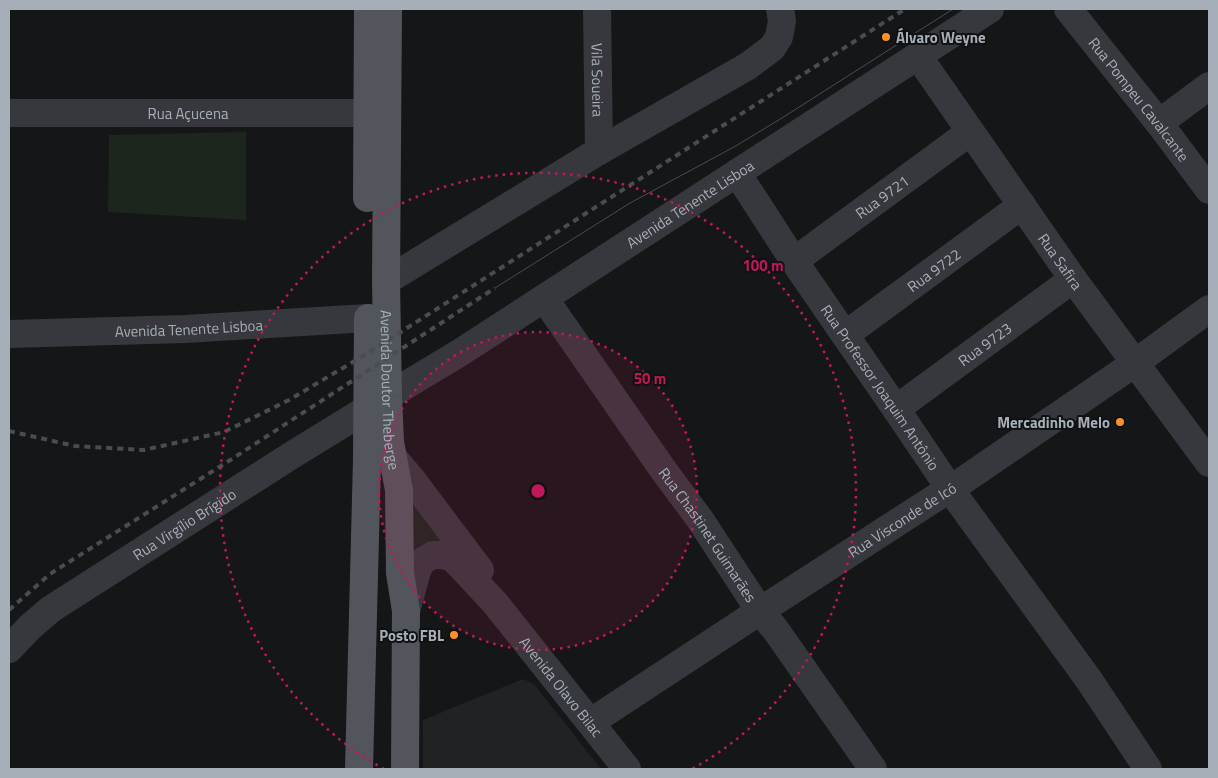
<svg xmlns="http://www.w3.org/2000/svg" width="1218" height="778" font-family="'Titillium Web',sans-serif">
<style>
.built{fill:#212224}
.green{fill:#1d261d}
.lines{fill:none;stroke-linecap:round;stroke-linejoin:round}
.minor{stroke:#36383d;stroke-width:28}
.major{stroke:#52565c;stroke-width:28}
.tram{stroke:#494d52;stroke-width:1}
.rail{stroke:#494d52;stroke-width:4;stroke-dasharray:6 5;stroke-linecap:butt}
.ring{fill:none;stroke:#c2185b;stroke-width:2.5;stroke-dasharray:2.5 5}
.poi-dot{fill:#fc9129;stroke:#101112;stroke-width:2}
.labels{text-anchor:middle;dominant-baseline:central;stroke-width:4;stroke-linejoin:round;paint-order:stroke}
.poi-label{font-size:15px;font-weight:bold;fill:#a6afb8;stroke:#101112;text-anchor:end}
.street-label{font-size:15px;fill:#a6afb8;stroke:#101112}
.centre{fill:#c2185b;stroke:#101112;stroke-width:2.5}
.ring-label{font-size:15px;text-anchor:middle;font-weight:bold;fill:#c2185b;stroke:#101112;stroke-width:4;stroke-linejoin:round;paint-order:stroke}
</style>
<rect width="100%" height="100%" fill="#151617"/>
<path class="built" d="M 523,679 L 534,684 L 601,769 L 423,769 L 423,720 Z"/>
<g class="green">
<path d="M 246,132 L 246,220 L 108,212 L 109,135 Z"/>
<path d="M 413,499 L 448,544 C 432,541 426,541 412,550 Z"/>
</g>
<g class="lines">
<g class="minor">
<path id="s1" d="M 597,9 L 599,151"/>
<path id="s2" d="M 1068,9 L 1159,123 L 1209,190"/>
<path id="s3" d="M 918,56 L 1073,279 L 1209,463"/>
<path id="s4" d="M 9,113 L 367,113"/>
<path d="M 1159,123 L 1209,86"/>
<path id="s5" d="M 737,173 L 794,261 L 896,409 L 950,489 L 1089,680 L 1148,769"/>
<path id="s6" d="M 794,261 L 970,132"/>
<path d="M 386,281 L 599,151 L 748,66 L 772,48 L 779,37 L 782,21 L 780,9"/>
<path id="s7" d="M 544,298 L 664,471 L 699,518 L 760,611 L 775,629 L 873,769"/>
<path id="s8" d="M 9,334 L 185,329 L 368,318"/>
<path id="s9" d="M 845,335 L 1022,205"/>
<path id="s10" d="M 388,396 L 461,352 L 990,9"/>
<path id="s11" d="M 896,409 L 1073,279"/>
<path d="M 393,457 L 413,481 L 480,570"/>
<path id="s12" d="M 406,611 L 417,571 L 422,561 L 433,555 L 443,555 L 453,558 L 495,603 L 627,769"/>
<path id="s13" d="M 9,649 L 30,627 L 51,609 L 292,455 L 367,409"/>
<path id="s14" d="M 591,722 L 760,611 L 932,500 L 964,480 L 1135,363 L 1209,309"/>
</g>
<g class="major">
<path id="s15" d="M 388,9 L 386,281 L 388,396 L 390,442 L 399,490 L 400,573 L 406,611 L 405,769"/>
<path d="M 367,198 L 368,9"/>
<path d="M 359,769 L 367,460 L 368,318"/>
</g>
<path class="tram" d="M 495,288 L 630,203 L 734,147 L 782,118 L 953,9"/>
<g class="rail">
<path d="M 9,431 L 75,446 L 144,450 L 224,432 L 289,400 L 368,353 L 905,9"/>
<path d="M 9,610 L 50,574 L 235,457 L 495,288"/>
</g>
</g>
<circle cx="538" cy="491" r="159" fill="#c2185b" fill-opacity=".12"/>
<g class="ring">
<circle cx="538" cy="491" r="159"/>
<path d="M384 769A318 318 0 1 1 692 769"/>
</g>
<g class="poi-dot">
<circle cx="886" cy="37" r="5"/>
<circle cx="1120" cy="422" r="5"/>
<circle cx="454" cy="635" r="5"/>
</g>
<g class="labels">
<g class="poi-label">
<text x="896" y="37" text-anchor="start">Álvaro Weyne</text>
<text x="1110" y="422">Mercadinho Melo</text>
<text x="444" y="635">Posto FBL</text>
</g>
<g class="street-label">
<text stroke="none"><textPath href="#s1" startOffset="71">Vila Soueira</textPath></text>
<text stroke="none"><textPath href="#s2" startOffset="115">Rua Pompeu Cavalcante</textPath></text>
<text stroke="none"><textPath href="#s4" startOffset="179">Rua Açucena</textPath></text>
<text stroke="none"><textPath href="#s6" startOffset="109">Rua 9721</textPath></text>
<text stroke="none"><textPath href="#s10" startOffset="358">Avenida Tenente Lisboa</textPath></text>
<text stroke="none"><textPath href="#s3" startOffset="250">Rua Safira</textPath></text>
<text stroke="none"><textPath href="#s9" startOffset="110">Rua 9722</textPath></text>
<text stroke="none"><textPath href="#s8" startOffset="180">Avenida Tenente Lisboa</textPath></text>
<text stroke="none"><textPath href="#s11" startOffset="110">Rua 9723</textPath></text>
<text stroke="none"><textPath href="#s5" startOffset="258">Rua Professor Joaquim Antônio</textPath></text>
<text stroke="none"><textPath href="#s15" startOffset="381">Avenida Doutor Theberge</textPath></text>
<text stroke="none"><textPath href="#s14" startOffset="371">Rua Visconde de Icó</textPath></text>
<text stroke="none"><textPath href="#s13" startOffset="216">Rua Virgílio Brígido</textPath></text>
<text stroke="none"><textPath href="#s7" startOffset="288">Rua Chastinet Guimarães</textPath></text>
<text stroke="none"><textPath href="#s12" startOffset="254">Avenida Olavo Bilac</textPath></text>
</g>
</g>
<circle cx="538" cy="491" r="8" class="centre"/>
<g class="ring-label">
<text x="763" y="271">100 m</text>
<text x="650" y="384">50 m</text>
</g>
<rect width="1218" height="778" fill="none" stroke="#a6afb8" stroke-width="20"/>
</svg>
